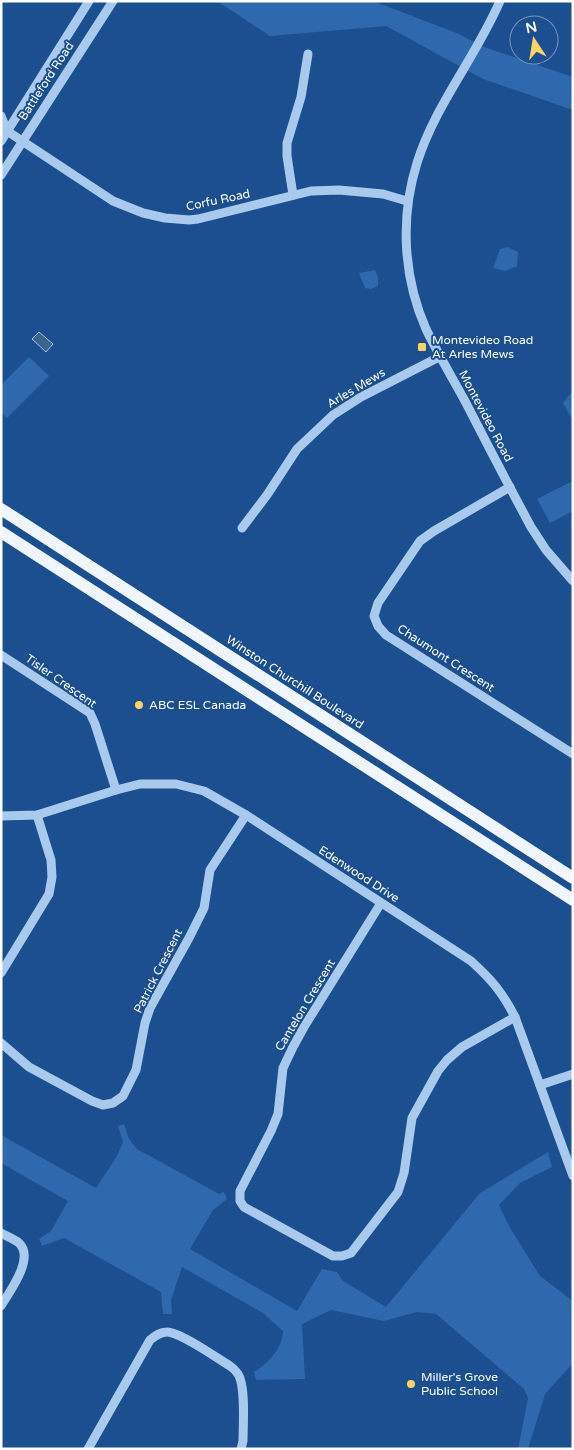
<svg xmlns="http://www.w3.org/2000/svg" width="574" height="1450" font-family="'Varela Round',sans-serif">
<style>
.green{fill:#2e69ad}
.water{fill:#3c6290;stroke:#9cc4f0}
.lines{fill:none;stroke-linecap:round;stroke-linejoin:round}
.minor{stroke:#a9c9ee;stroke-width:9}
.major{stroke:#f0f6ff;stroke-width:12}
.poi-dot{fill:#ffd166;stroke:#1b4f8f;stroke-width:2}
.labels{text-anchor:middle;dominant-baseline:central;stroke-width:4;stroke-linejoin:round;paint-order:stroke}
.street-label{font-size:12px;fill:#fff;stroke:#1b4f8f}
.poi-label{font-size:12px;fill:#fff;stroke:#1b4f8f;text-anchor:start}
</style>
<rect width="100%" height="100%" fill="#1b4f8f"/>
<g class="green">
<path d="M 217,1 L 373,1 L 459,34 L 484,47 L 573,77 L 573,110 L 483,79 L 386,26 L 270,36 Z"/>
<path d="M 508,247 L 518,252 L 517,266 L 505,271 L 493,268 L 500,249 Z"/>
<path d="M 375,270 L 378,277 L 378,286 L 371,289 L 365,288 L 359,273 Z"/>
<path d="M 29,357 L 49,376 L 7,418 L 1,412 L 1,385 Z"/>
<path d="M 573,390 L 573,421 L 563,403 Z"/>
<path d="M 573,481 L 573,511 L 550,523 L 537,499 Z"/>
<path d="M 124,1124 L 129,1139 L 137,1149 L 219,1194 L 224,1192 L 227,1199 L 213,1210 L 190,1249 L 297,1311 L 322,1269 L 337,1272 L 343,1281 L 386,1307 L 480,1193 L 548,1152 L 552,1167 L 520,1183 L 499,1205 L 509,1226 L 540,1276 L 573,1301 L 573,1363 L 545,1394 L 528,1449 L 518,1449 L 528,1398 L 524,1389 L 436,1314 L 417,1312 L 384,1321 L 331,1310 L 302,1324 L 305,1379 L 256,1380 L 254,1372 C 268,1364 283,1347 283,1331 L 263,1313 L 182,1267 L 171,1300 L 172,1314 L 163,1314 L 161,1292 L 64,1238 L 42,1246 L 39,1239 L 51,1231 L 68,1201 L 1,1163 L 1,1135 L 96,1188 L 117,1156 L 123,1142 L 118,1126 Z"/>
</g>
<path class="water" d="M 39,332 L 53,344 L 46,352 L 32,339 Z"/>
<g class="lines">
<g class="minor">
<path d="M 500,1 C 476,57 435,105 417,163 C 400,217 403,277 426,329 C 438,354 453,379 466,403 C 487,444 509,486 531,527 L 546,550 L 573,581"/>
<path d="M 1,116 L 7,131"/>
<path d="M 7,131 L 113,201 L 143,213 L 165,218 L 189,220 L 198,219 L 311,191 L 339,190 L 383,194 L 407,201"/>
<path d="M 1,141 L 89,1"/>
<path d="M 1,175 L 113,1"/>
<path d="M 293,195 L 287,156 L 287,143 L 301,97 L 308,54"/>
<path d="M 510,487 L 434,531 L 420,541 L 378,603 L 374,616 L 378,626 L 386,635 L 573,754"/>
<path d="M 242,528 L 267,495 L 297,449 L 333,415 L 361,397 L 441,356"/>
<path d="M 1,655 L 90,713 L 95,724 L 116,790"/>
<path d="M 1,816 L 37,815 L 116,790 L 140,784 L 176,784 L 204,791 L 246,815 L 471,961 C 492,980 502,992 515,1017 L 573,1176"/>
<path d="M 381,903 L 304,1027 L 293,1047 L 283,1068 L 278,1114 L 271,1131 L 240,1191 L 240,1201 L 244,1207 L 333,1256 L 342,1256 L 351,1253 L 398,1192 L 404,1173 L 412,1118 L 438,1071 L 447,1060 L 462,1047 L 515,1017"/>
<path d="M 1,973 L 49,894 L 52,877 L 51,860 L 37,815"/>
<path d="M 1,1043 L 29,1067 L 92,1101 L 103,1105 L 113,1103 L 123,1096 L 136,1070 L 145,1023 L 150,1008 L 189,938 L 204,908 L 210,870 L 246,815"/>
<path d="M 540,1085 L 573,1074"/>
<path d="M 1,1233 C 6,1236 14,1239 19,1243 C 35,1258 10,1291 1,1306"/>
<path d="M 88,1449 L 150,1340 C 155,1336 160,1332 167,1332 C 180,1332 217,1358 230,1366 C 233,1368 236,1371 238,1374 C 246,1386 243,1426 243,1441 L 241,1449"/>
</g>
<g class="major">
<path d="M 1,509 L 573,878"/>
<path d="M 1,532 L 573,900"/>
</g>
</g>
<g class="poi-dot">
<rect x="417" y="342" width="10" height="10" rx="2.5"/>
<circle cx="139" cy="705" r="5"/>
<circle cx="411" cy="1384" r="5"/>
</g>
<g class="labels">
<g class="street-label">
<text transform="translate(46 81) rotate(-57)">Battleford Road</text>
<text transform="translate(218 200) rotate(-12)">Corfu Road</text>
<text transform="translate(356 388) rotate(-31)">Arles Mews</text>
<text transform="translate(486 416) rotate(62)">Montevideo Road</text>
<text transform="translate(446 658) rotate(33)">Chaumont Crescent</text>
<text transform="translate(61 681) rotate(35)">Tisler Crescent</text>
<text transform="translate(295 682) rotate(33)">Winston Churchill Boulevard</text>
<text transform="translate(359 874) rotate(33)">Edenwood Drive</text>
<text transform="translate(158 971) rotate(-63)">Patrick Crescent</text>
<text transform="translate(305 1005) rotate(-59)">Cantelon Crescent</text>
</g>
<g class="poi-label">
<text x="432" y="340">Montevideo Road<tspan x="432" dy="14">At Arles Mews</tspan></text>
<text x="149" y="705">ABC ESL Canada</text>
<text x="421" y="1377">Miller's Grove<tspan x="421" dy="14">Public School</tspan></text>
</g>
</g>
<rect width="574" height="1450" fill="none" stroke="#ffffff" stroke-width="5"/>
<g transform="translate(534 40) rotate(348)"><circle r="24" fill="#1b4f8f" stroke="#7695bc"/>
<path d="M0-4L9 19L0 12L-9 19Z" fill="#ffd166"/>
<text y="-8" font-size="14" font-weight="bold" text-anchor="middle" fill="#ffffff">N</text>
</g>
</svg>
